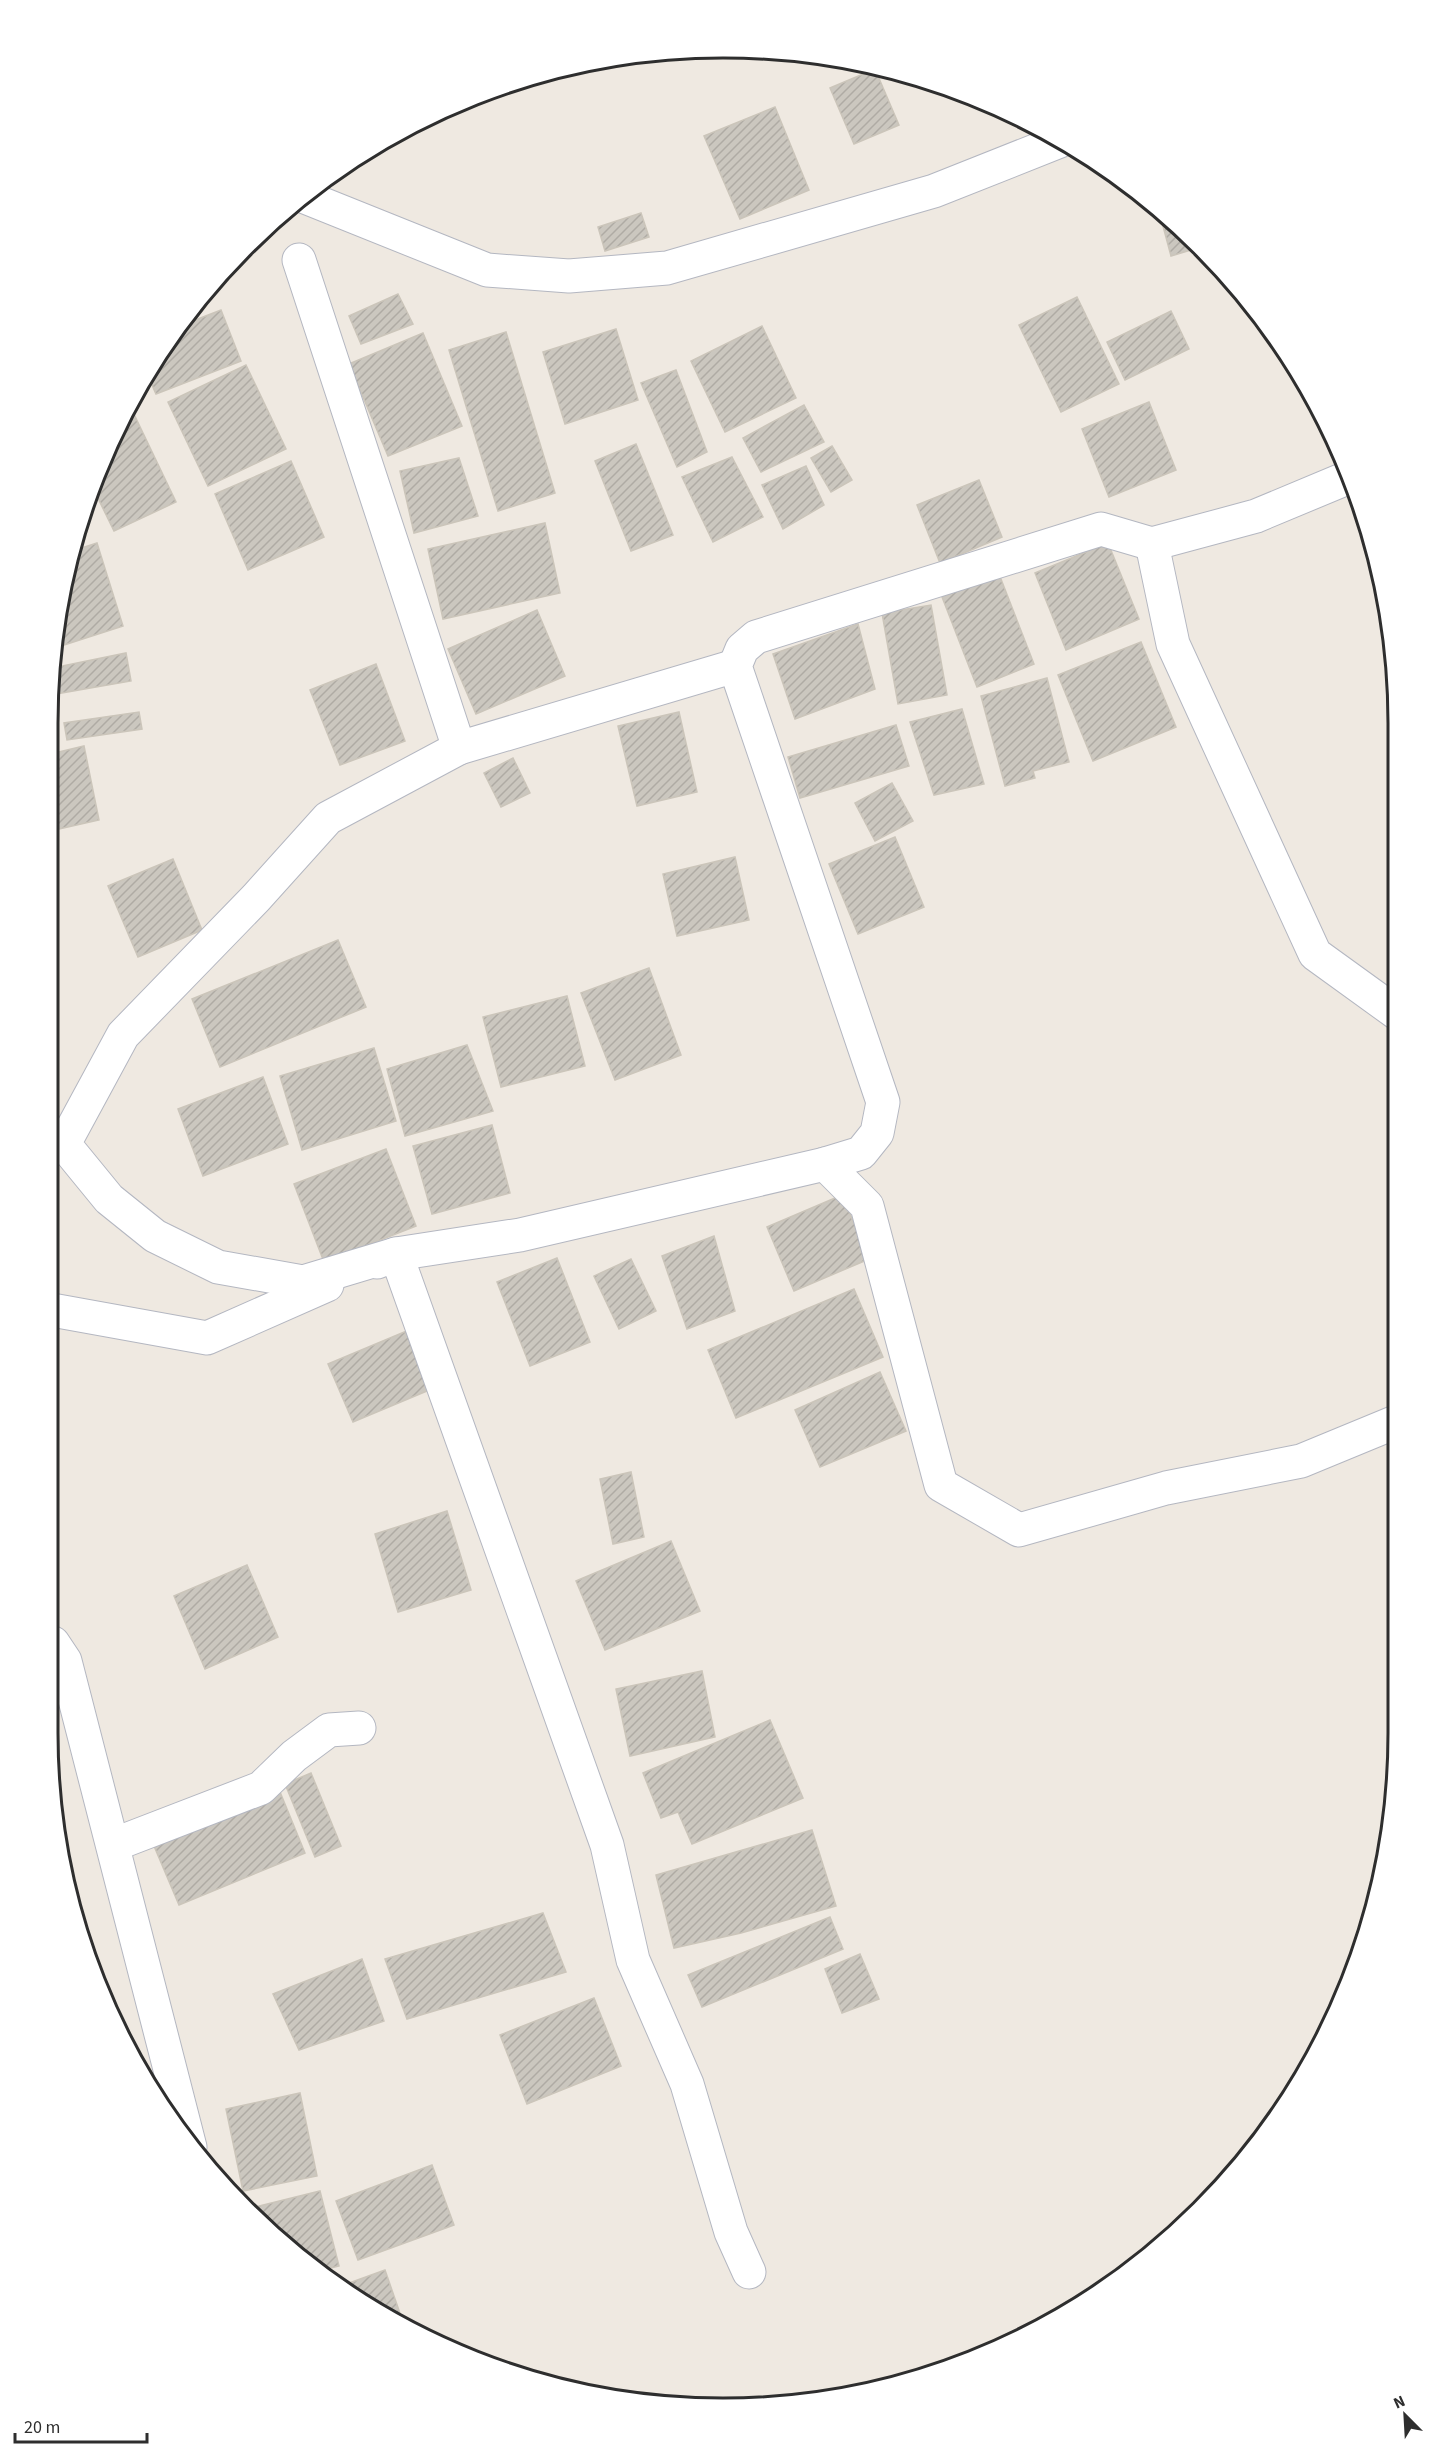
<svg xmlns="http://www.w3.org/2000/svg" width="1447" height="2457" font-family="'Source Sans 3',sans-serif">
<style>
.building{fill:url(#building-hatch);stroke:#cbc5ba;stroke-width:1.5}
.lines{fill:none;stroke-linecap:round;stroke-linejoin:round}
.street-casing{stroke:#b4b7c1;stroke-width:35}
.street{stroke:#fff;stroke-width:33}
.rim{fill:none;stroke:#2e2e2e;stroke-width:3}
</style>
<defs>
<pattern id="building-hatch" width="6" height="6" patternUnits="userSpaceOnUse" patternTransform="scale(1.5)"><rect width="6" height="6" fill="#cbc7bf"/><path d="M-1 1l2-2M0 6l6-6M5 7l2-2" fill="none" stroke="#afaba4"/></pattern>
</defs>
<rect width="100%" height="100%" fill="#efe9e1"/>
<g class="building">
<path d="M 875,69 L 899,125 L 854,144 L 830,88 Z"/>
<path d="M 775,107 L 809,190 L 740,219 L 704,136 Z"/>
<path d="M 641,213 L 649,237 L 605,251 L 598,227 Z"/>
<path d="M 1160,215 L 1198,248 L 1171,256 Z"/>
<path d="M 398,294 L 413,324 L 361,344 L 349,316 Z"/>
<path d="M 1077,297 L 1119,384 L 1061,412 L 1019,325 Z"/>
<path d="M 221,310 L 241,361 L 156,394 L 148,376 L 162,348 L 180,326 Z"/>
<path d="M 1171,311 L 1189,349 L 1125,380 L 1107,342 Z"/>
<path d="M 762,326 L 796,398 L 725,432 L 691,361 Z"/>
<path d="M 616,329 L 638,400 L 565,424 L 543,352 Z"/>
<path d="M 506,332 L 555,493 L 498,511 L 449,350 Z"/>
<path d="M 423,333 L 462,426 L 388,456 L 349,364 Z"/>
<path d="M 246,365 L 286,449 L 208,486 L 168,402 Z"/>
<path d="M 676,370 L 707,452 L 677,467 L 641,383 Z"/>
<path d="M 1149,402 L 1176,470 L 1109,497 L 1082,429 Z"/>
<path d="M 804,405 L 824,442 L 761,472 L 743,438 Z"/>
<path d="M 132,410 L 176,502 L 114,531 L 93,488 Z"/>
<path d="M 636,444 L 673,535 L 631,551 L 595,461 Z"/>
<path d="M 832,446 L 852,480 L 831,492 L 811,458 Z"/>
<path d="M 732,457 L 763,517 L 713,542 L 682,477 Z"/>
<path d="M 459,458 L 478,516 L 414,533 L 400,471 Z"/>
<path d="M 291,461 L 324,537 L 248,570 L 215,494 Z"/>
<path d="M 806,466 L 824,505 L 783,529 L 762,485 Z"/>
<path d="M 979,480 L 1002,537 L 940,563 L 917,505 Z"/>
<path d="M 545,523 L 560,593 L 443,619 L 428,549 Z"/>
<path d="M 97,543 L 123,626 L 64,645 L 59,631 L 75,550 Z"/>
<path d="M 1108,543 L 1139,619 L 1066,650 L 1035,573 Z"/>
<path d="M 999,574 L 1034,664 L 977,687 L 942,597 Z"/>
<path d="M 931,605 L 947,695 L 898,704 L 882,613 Z"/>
<path d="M 537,610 L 565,676 L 476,714 L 448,649 Z"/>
<path d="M 858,624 L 875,689 L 795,719 L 773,654 Z"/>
<path d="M 1141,642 L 1176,727 L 1093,761 L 1058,675 Z"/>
<path d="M 126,653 L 131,681 L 50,695 L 52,668 Z"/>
<path d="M 376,664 L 405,741 L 340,765 L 310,690 Z"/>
<path d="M 1047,678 L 1069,762 L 1033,771 L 1035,778 L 1005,786 L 981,696 Z"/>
<path d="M 962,709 L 984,784 L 934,795 L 910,722 Z"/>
<path d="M 139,712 L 142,729 L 67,740 L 64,723 Z"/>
<path d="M 679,712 L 697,792 L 637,806 L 618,726 Z"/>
<path d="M 896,725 L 909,766 L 800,798 L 788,757 Z"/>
<path d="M 84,746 L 99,820 L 50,831 L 50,754 Z"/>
<path d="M 513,758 L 530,793 L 501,807 L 484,773 Z"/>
<path d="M 892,783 L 913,821 L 875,841 L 855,803 Z"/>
<path d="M 895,837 L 924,907 L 858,934 L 829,864 Z"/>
<path d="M 735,857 L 749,920 L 677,936 L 663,874 Z"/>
<path d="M 173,859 L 202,930 L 138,957 L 108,886 Z"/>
<path d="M 338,940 L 366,1007 L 220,1067 L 192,999 Z"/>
<path d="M 649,968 L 681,1055 L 615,1080 L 581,993 Z"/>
<path d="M 567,996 L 585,1066 L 501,1087 L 483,1017 Z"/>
<path d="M 467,1045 L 493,1111 L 405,1136 L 387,1069 Z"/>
<path d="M 374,1048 L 396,1121 L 302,1150 L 280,1076 Z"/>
<path d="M 263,1077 L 288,1144 L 203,1176 L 178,1109 Z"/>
<path d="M 492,1125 L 510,1193 L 432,1214 L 413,1146 Z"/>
<path d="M 386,1149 L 416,1226 L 324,1262 L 294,1184 Z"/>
<path d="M 842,1195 L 869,1259 L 794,1291 L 767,1227 Z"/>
<path d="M 714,1236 L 735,1311 L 687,1329 L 662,1256 Z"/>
<path d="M 557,1258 L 590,1342 L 530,1366 L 497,1282 Z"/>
<path d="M 631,1259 L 656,1311 L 619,1329 L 594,1276 Z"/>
<path d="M 854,1289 L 883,1357 L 736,1418 L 708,1350 Z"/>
<path d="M 409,1330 L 434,1388 L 353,1422 L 328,1364 Z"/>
<path d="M 880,1372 L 906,1431 L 820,1467 L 795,1410 Z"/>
<path d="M 631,1472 L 644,1537 L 613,1544 L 600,1479 Z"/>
<path d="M 447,1511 L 471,1590 L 398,1612 L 375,1534 Z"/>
<path d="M 671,1541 L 700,1611 L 605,1650 L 576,1581 Z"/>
<path d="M 247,1565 L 278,1637 L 205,1669 L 174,1596 Z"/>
<path d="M 702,1671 L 715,1737 L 630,1756 L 616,1689 Z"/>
<path d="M 770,1720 L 803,1798 L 692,1844 L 678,1812 L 661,1818 L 643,1773 Z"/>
<path d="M 311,1773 L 341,1846 L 315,1857 L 285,1784 Z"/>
<path d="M 278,1787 L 305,1853 L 179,1905 L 151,1839 Z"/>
<path d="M 812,1830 L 836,1906 L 741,1933 L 674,1948 L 656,1875 Z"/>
<path d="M 543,1913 L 566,1972 L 407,2019 L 385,1959 Z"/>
<path d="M 830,1917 L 843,1949 L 702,2007 L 688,1975 Z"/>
<path d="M 860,1954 L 879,1999 L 842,2013 L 825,1969 Z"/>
<path d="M 362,1959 L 384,2021 L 299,2050 L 273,1994 Z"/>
<path d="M 594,1998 L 621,2066 L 527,2104 L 500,2035 Z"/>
<path d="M 300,2093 L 317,2176 L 243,2191 L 226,2109 Z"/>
<path d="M 432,2165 L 454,2225 L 358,2260 L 336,2201 Z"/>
<path d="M 320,2191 L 339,2266 L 319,2271 L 247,2212 L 247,2209 Z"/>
<path d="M 385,2270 L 403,2322 L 348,2295 L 338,2287 Z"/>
</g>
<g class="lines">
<defs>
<g id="street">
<path d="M 305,197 L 487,270 L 569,276 L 667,268 L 934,191 L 1060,141"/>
<path d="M 299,260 L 459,748 L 735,666"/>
<path d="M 1152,544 L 1173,644 L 1315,954 L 1398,1014"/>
<path d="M 459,748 L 328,818 L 256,898 L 123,1035 L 64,1144 L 109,1199 L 155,1236 L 218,1267 L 303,1282 L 396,1254 L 520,1235 L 825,1164 L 861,1153 L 877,1133 L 883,1102 L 735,666 L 742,649 L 756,637 L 1101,529 L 1152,544 L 1256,516 L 1347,478"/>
<path d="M 825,1164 L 867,1206 L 941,1485 L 1019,1530 L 1166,1488 L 1301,1461 L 1398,1421"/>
<path d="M 377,1262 L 396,1254 L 607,1845 L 633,1960 L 687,2084 L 731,2232 L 749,2272"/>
<path d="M 52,1310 L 207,1338 L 327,1285"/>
<path d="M 53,1643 L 65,1661 L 190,2147"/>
<path d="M 113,1845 L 261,1788 L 294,1756 L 329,1730 L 359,1728"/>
</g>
</defs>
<use href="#street" class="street-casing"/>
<use href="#street" class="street"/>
</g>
<path d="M0 0H1447V2457H0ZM723 58H723A665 665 0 0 1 1388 723V1733A665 665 0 0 1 723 2398H723A665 665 0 0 1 58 1733V723A665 665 0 0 1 723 58Z" fill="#fff" fill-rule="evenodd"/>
<path class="rim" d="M723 58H723A665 665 0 0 1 1388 723V1733A665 665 0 0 1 723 2398H723A665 665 0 0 1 58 1733V723A665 665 0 0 1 723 58Z"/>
<g transform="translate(1405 2415) rotate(336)" stroke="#ffffff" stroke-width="4.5" paint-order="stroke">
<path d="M0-4.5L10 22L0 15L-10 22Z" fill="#2e2e2e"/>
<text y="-9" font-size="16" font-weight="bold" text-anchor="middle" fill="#2e2e2e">N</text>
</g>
<path d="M15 2433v9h132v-9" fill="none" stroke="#2e2e2e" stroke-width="3"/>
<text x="24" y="2433" font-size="18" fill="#2e2e2e" stroke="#ffffff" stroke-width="4.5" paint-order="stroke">20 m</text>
</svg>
